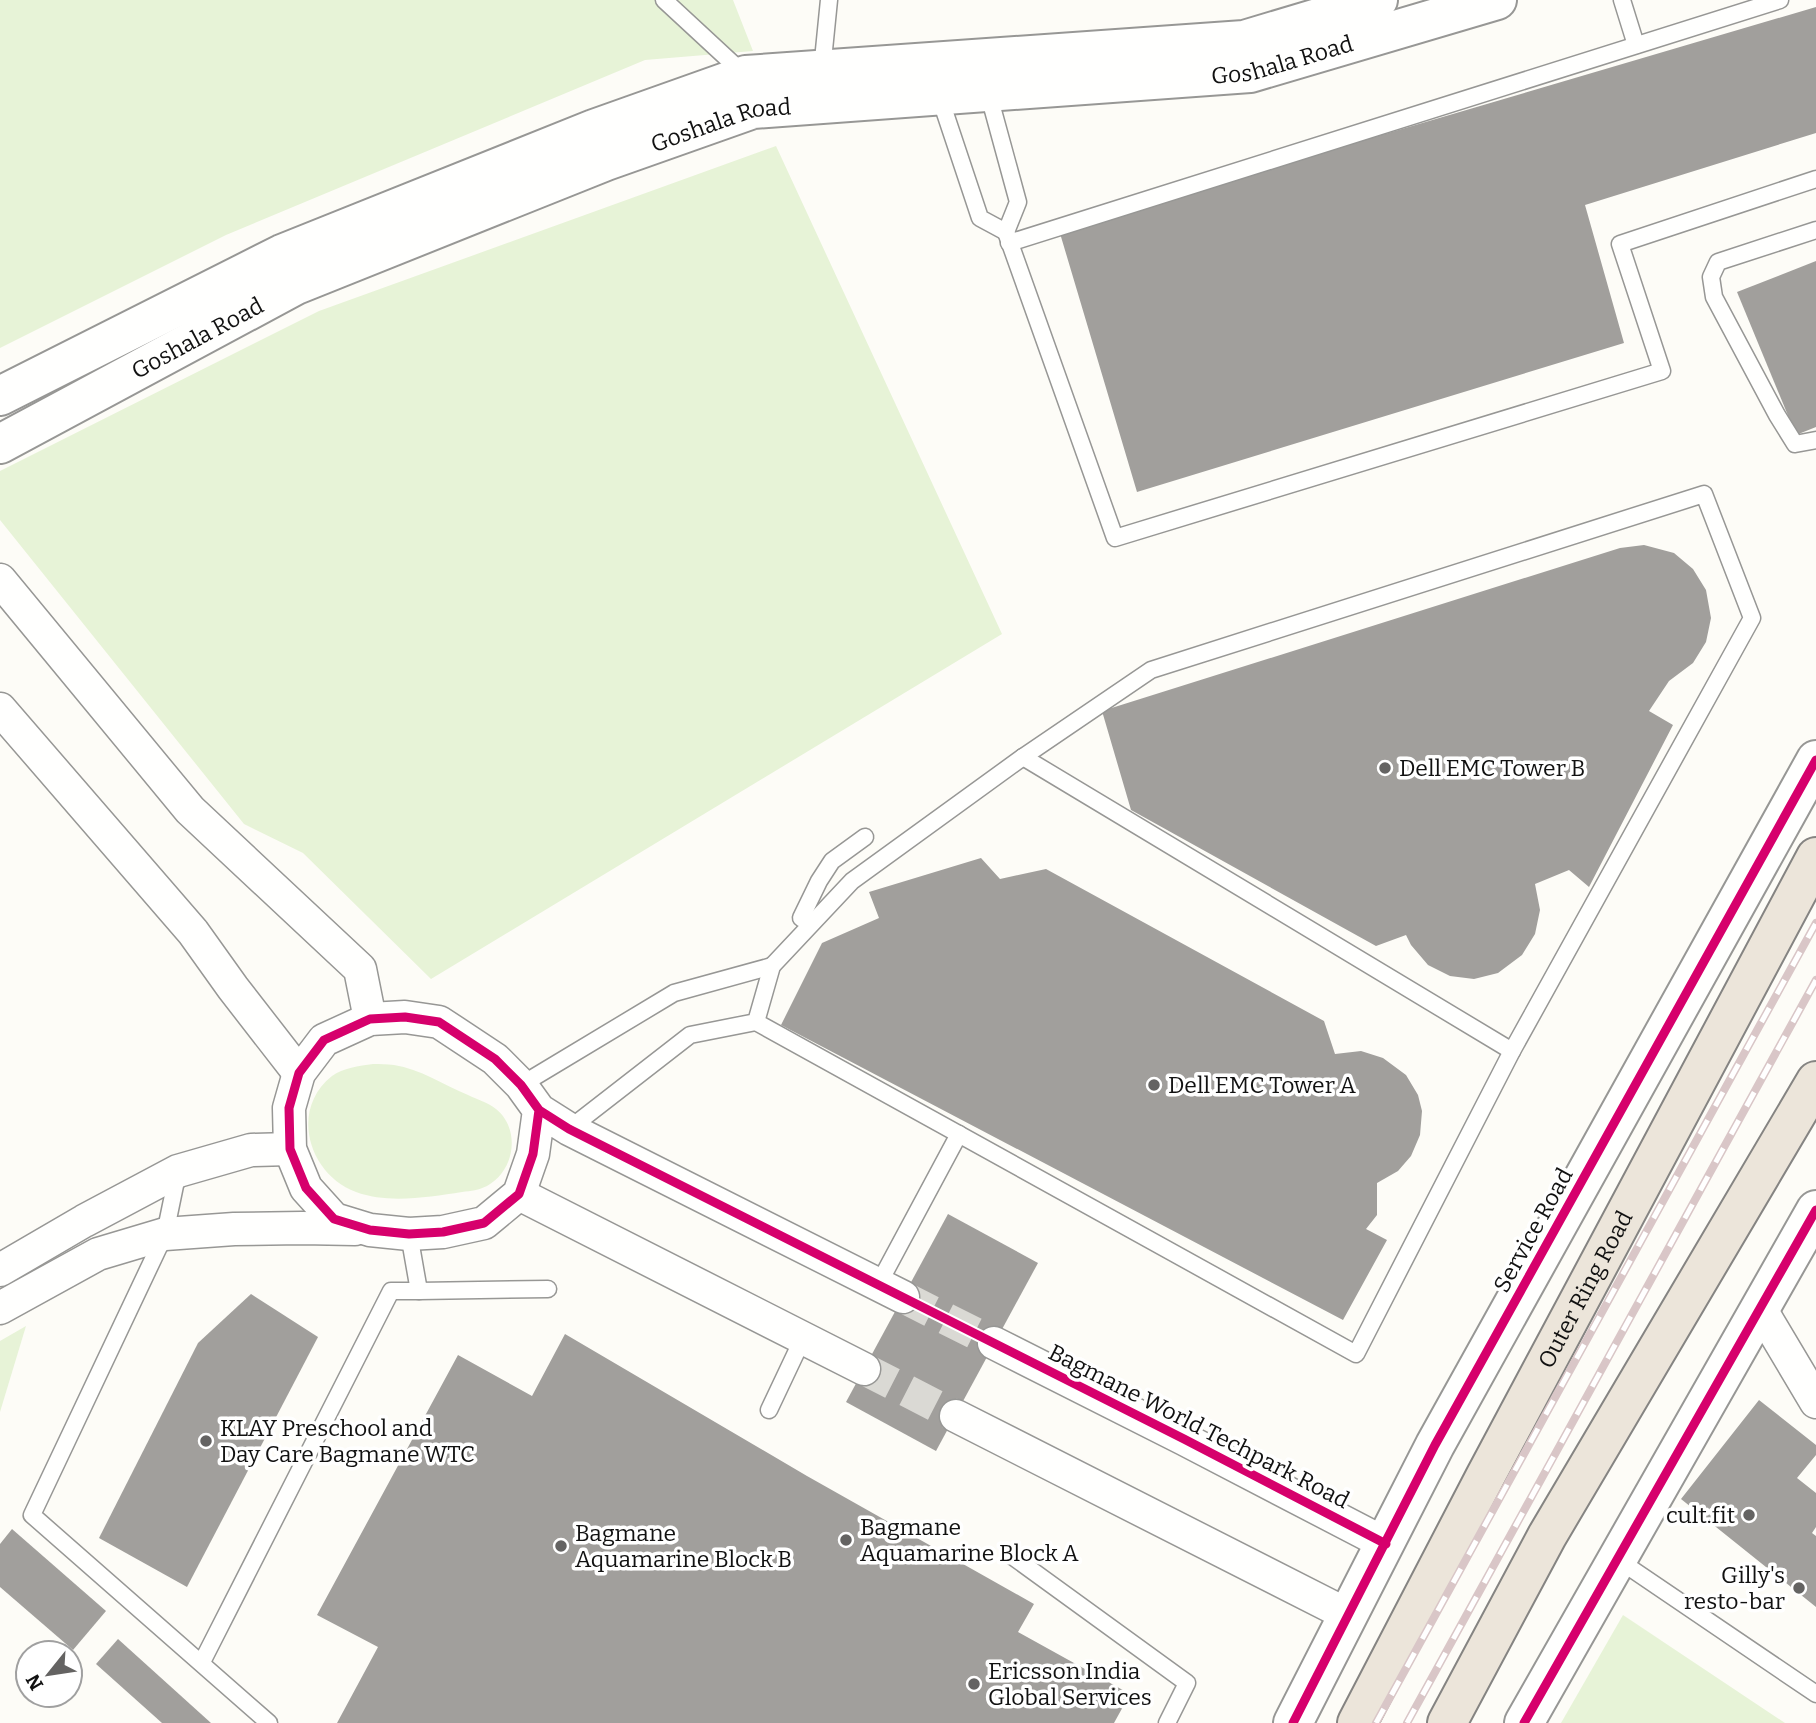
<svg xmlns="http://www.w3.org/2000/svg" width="1816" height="1723" font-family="Bitter,serif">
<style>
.green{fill:#e7f3d7}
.building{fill:#a19f9c}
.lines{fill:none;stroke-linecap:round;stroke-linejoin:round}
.minor-tunnel{stroke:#dad9d4;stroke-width:32;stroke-dasharray:32 16;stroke-linecap:butt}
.service-casing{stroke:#979795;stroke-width:19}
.minor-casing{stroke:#979795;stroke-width:35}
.tertiary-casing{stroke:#979795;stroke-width:42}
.trunk-casing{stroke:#858482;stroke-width:42}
.service{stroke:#fffffe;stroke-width:16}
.minor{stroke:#fffffe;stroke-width:32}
.tertiary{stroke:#fffffe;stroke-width:38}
.trunk{stroke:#ece5da;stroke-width:38}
.rail-casing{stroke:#d9c6c7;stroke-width:8}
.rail{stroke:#fff;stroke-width:5;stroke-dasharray:16;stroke-linecap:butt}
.cycleway-casing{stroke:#fff;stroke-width:13}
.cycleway{stroke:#d6006c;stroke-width:9}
.poi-dot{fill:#646362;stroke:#fff;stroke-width:2.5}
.labels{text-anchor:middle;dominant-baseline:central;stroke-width:7;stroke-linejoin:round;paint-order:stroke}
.street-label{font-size:23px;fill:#111;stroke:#fff}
.poi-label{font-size:23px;fill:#111;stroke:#fff;text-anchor:start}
</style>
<rect width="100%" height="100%" fill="#fdfcf7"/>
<g class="green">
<path d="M 0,0 L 733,0 L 753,51 L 645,60 L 226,235 L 0,348 Z"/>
<path d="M 776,146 L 1002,634 L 431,979 L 303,853 L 244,824 L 0,520 L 0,471 L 319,311 Z"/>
<path d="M 373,1064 C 380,1064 387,1064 394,1065 C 420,1069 444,1085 468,1095 C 478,1100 487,1102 496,1109 C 521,1129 515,1171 487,1186 C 479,1190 471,1191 462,1192 C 429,1197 388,1204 356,1192 C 309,1175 289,1110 332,1076 C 343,1068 359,1066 373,1064 Z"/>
<path d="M 26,1326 L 0,1412 L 0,1341 Z"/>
<path d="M 1623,1615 L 1785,1723 L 1561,1723 Z"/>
</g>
<g class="building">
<path d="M 1816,7 L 1816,133 L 1585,205 L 1624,343 L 1137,492 L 1059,230 Z"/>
<path d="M 1816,261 L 1816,427 L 1796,435 L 1737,292 Z"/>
<path d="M 1644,545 L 1674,553 L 1693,569 L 1706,590 L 1711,618 L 1706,642 L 1693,663 L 1669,681 L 1649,711 L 1673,725 L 1589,887 L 1569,870 L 1535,884 L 1540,910 L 1535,934 L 1522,955 L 1498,973 L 1474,979 L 1450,976 L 1428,965 L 1411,945 L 1406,935 L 1376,946 L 1131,810 L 1102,711 L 1620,548 Z"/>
<path d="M 981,858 L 1000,879 L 1046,869 L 1324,1021 L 1335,1054 L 1361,1051 L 1383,1058 L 1406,1075 L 1418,1095 L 1422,1111 L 1420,1135 L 1411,1156 L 1398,1171 L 1377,1183 L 1377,1215 L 1366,1229 L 1387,1240 L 1343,1320 L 781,1025 L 822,943 L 879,918 L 869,892 Z"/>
<path d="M 948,1214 L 1038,1263 L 936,1451 L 846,1402 Z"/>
<path d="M 251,1294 L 318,1337 L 187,1587 L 99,1538 L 198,1343 Z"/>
<path d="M 565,1334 L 807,1476 L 1034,1604 L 1018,1632 L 1130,1694 L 1114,1723 L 337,1723 L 378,1647 L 317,1615 L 458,1355 L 532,1396 Z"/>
<path d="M 1759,1400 L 1816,1445 L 1816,1455 L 1797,1478 L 1816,1493 L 1816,1527 L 1812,1533 L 1816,1536 L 1816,1607 L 1681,1499 Z"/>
<path d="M 12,1529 L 106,1611 L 73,1650 L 0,1587 L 0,1544 Z"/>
<path d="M 118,1639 L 211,1723 L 162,1723 L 96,1664 Z"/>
</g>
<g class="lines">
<g class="minor-tunnel">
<path d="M 903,1297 L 994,1343"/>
<path d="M 864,1369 L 956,1416"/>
</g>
<defs>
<g id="service">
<path d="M 664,0 L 744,74"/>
<path d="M 1622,0 L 1636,45"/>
<path d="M 822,70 L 829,0"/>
<path d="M 939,95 L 980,218 L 1006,232 L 1018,202 L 988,92"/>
<path d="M 1816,230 L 1718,262 L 1711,277 L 1714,297 L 1777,415 L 1795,444 L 1816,440"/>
<path d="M 1006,232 L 1115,538 L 1662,371 L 1620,244 L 1816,179"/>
<path d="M 1009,243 L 1780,0"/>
<path d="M 1023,757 L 1512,1051"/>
<path d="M 811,923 L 801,918 L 819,881 L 832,861 L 865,837"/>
<path d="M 521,1085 L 674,993 L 772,966"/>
<path d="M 569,1129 L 690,1035 L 756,1022 L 1356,1354 L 1512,1051 L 1752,618 L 1704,494 L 1151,670 L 1023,757 L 852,881 L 772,966 L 756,1022"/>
<path d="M 178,1171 L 165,1234 L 32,1515 L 269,1723"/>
<path d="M 409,1234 L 419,1291 L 548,1289"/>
<path d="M 878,1285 L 959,1134"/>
<path d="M 769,1410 L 803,1338"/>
<path d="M 1012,1556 L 1187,1683 L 1167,1723"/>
<path d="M 1617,1559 L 1816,1694"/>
<path d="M 202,1662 L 391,1291 L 419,1291"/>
</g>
<g id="minor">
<path d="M 0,580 L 190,810 L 360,969 L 370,1019"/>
<path d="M 0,709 L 193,932 L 233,988 L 299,1073"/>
<path d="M 539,1110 L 533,1154 L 519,1194 L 484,1223 L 443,1232 L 409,1234 L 370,1230 L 334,1219 L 306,1188 L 290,1149 L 289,1108 L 299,1073 L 324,1040 L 370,1019 L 405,1017 L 439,1022 L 495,1059 L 521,1085 L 539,1110 L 569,1129 L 903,1297"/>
<path d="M 519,1194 L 864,1369"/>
<path d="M 0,1270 L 84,1221 L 178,1171 L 251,1150 L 290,1149"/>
<path d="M 0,1308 L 98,1254 L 165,1234 L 234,1229 L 302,1228 L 355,1229"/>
<path d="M 1760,1308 L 1816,1402"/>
<path d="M 994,1343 L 1184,1439 L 1386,1544"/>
<path d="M 956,1416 L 1348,1615"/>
</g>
<g id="tertiary">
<path d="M 0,396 L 282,254 L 594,129 L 746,75 L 1244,40 L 1378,0"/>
<path id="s1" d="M 0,444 L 296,285 L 606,161 L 753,109 L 1250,73 L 1497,0"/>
<path d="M 1293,1723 L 1435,1445 L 1816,760"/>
<path d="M 1524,1723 L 1816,1210"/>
</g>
<g id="trunk">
<path id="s2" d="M 1357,1723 L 1485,1477 L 1816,857"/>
<path d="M 1447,1723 L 1547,1536 L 1816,1081"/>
</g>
</defs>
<use href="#service" class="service-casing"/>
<use href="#minor" class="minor-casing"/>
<use href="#tertiary" class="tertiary-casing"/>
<use href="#trunk" class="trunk-casing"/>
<use href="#service" class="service"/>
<use href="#minor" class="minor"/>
<use href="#tertiary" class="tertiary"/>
<use href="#trunk" class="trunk"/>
<defs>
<g id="rail">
<path d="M 1376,1723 L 1816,923"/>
<path d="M 1407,1723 L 1816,980"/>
</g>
</defs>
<use href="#rail" class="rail-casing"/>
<use href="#rail" class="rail"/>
<defs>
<g id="cycleway">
<path d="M 539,1110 L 533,1154 L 519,1194 L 484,1223 L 443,1232 L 409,1234 L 370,1230 L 334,1219 L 306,1188 L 290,1149 L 289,1108 L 299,1073 L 324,1040 L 370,1019 L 405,1017 L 439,1022 L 495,1059 L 521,1085 L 539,1110 L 569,1129 L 1184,1439 L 1386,1544"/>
<path d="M 1293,1723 L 1435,1445 L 1816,760"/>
<path d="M 1524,1723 L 1816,1210"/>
</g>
</defs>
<use href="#cycleway" class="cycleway-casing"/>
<use href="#cycleway" class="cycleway"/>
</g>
<g class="poi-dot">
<circle cx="1385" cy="768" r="7"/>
<circle cx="1154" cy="1085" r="7"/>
<circle cx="206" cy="1441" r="7"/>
<circle cx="1749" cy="1515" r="7"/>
<circle cx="846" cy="1540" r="7"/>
<circle cx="561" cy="1546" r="7"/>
<circle cx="1799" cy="1588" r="7"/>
<circle cx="974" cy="1684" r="7"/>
</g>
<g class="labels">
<g class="street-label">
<text stroke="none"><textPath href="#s1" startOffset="1358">Goshala Road</textPath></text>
<text stroke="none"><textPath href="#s1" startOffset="791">Goshala Road</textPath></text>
<text stroke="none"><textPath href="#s1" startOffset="224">Goshala Road</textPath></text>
<text transform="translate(1533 1230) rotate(-61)">Service Road</text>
<text stroke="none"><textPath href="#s2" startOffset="490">Outer Ring Road</textPath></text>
<text transform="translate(1199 1426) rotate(27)">Bagmane World Techpark Road</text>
</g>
<g class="poi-label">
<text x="1399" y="768">Dell EMC Tower B</text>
<text x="1168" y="1085">Dell EMC Tower A</text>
<text x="220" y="1428">KLAY Preschool and<tspan x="220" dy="26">Day Care Bagmane WTC</tspan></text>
<text x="1735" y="1515" text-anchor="end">cult.fit</text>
<text x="860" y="1527">Bagmane<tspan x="860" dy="26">Aquamarine Block A</tspan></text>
<text x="575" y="1533">Bagmane<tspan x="575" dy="26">Aquamarine Block B</tspan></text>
<text x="1785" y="1575" text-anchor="end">Gilly's<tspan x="1785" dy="26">resto-bar</tspan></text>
<text x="988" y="1671">Ericsson India<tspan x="988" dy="26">Global Services</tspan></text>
</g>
</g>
<g transform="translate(49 1674) rotate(240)"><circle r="33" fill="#ffffff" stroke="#a0a0a0" stroke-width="2"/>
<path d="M0-5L12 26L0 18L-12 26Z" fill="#646362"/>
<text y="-10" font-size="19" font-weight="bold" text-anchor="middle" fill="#111111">N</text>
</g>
</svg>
